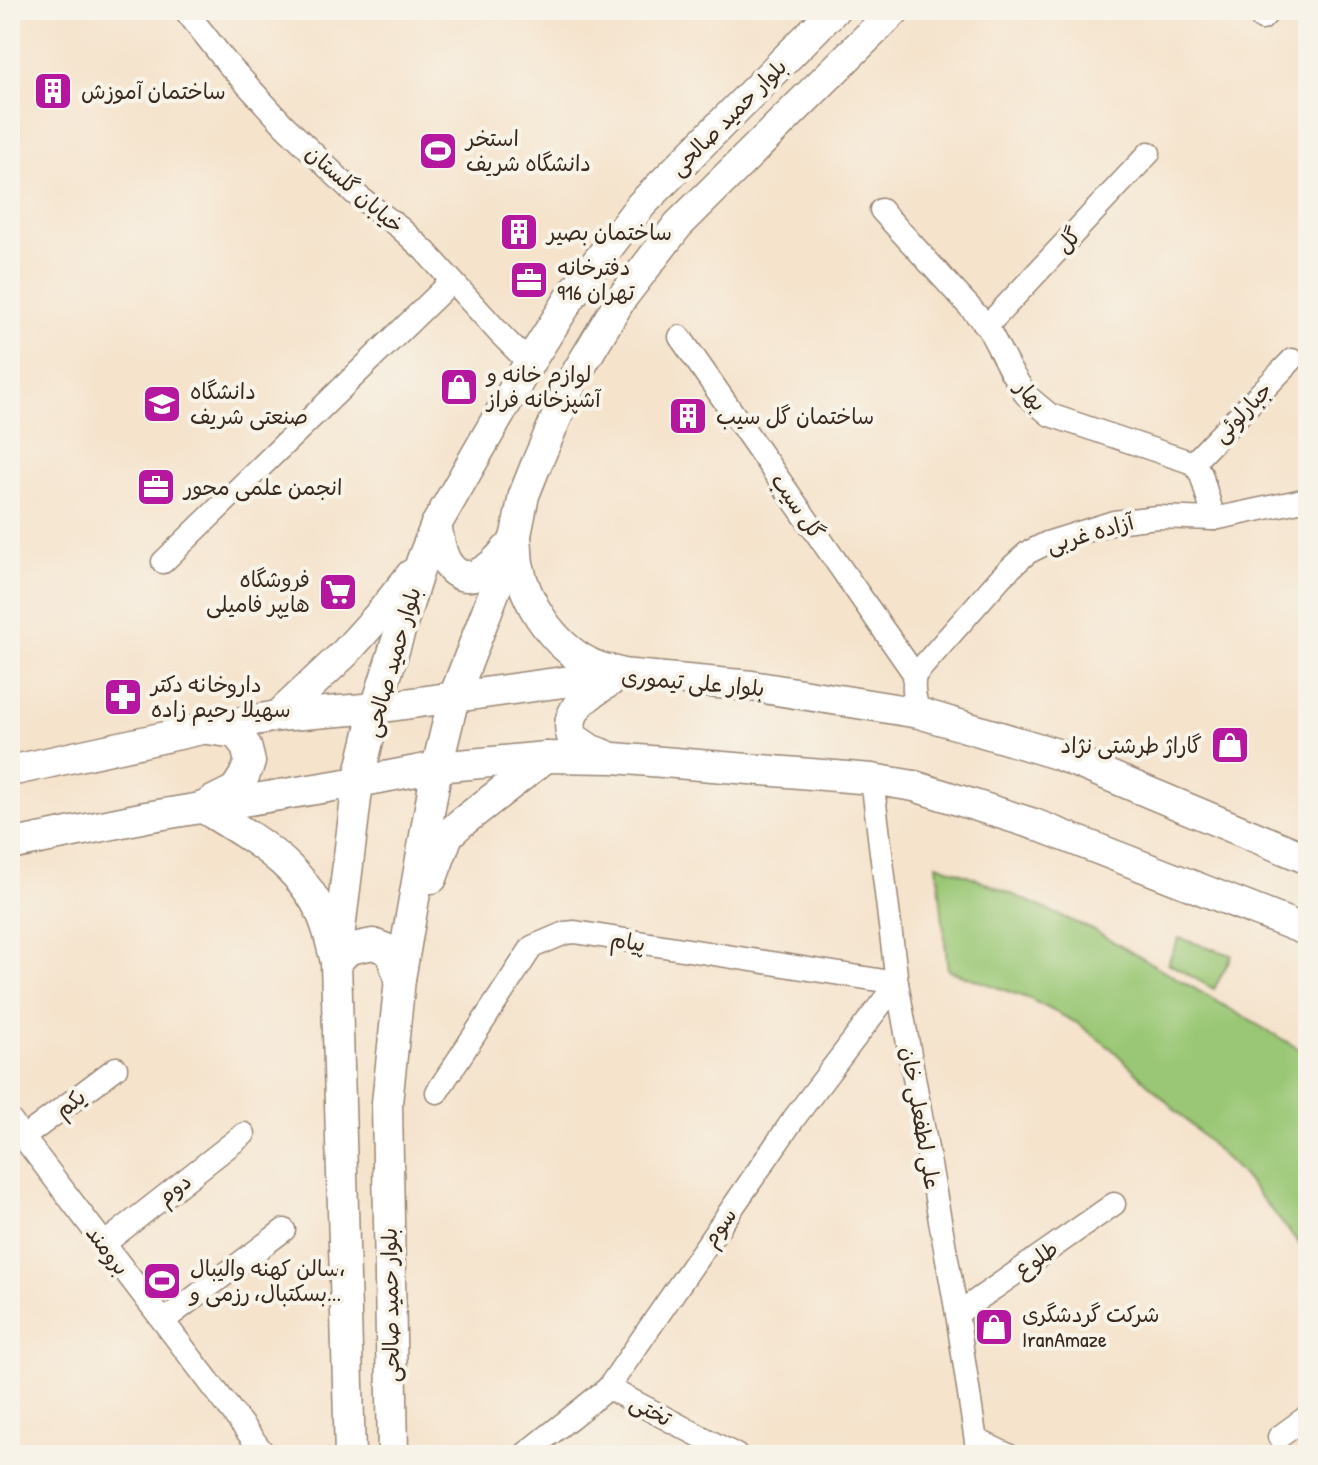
<svg xmlns="http://www.w3.org/2000/svg" width="1318" height="1465" font-family="'Patrick Hand','Playpen Sans Arabic',sans-serif">
<style>
.green{fill:#9ac774;stroke:#6a7849;stroke-width:2}
.lines{fill:none;stroke-linecap:round;stroke-linejoin:round}
.street-casing{stroke:#988675;stroke-width:25}
.secondary-casing{stroke:#988675;stroke-width:33}
.street{stroke:#fff;stroke-width:22}
.secondary{stroke:#fff;stroke-width:30}
.labels{text-anchor:middle;dominant-baseline:central;stroke-width:8;stroke-linejoin:round;paint-order:stroke}
.poi-label{font-size:22px;fill:#3b2a1e;stroke:#f7f3e8;text-anchor:start}
.street-label{font-size:22px;fill:#3b2a1e;stroke:#f7f3e8}
</style>
<rect width="100%" height="100%" fill="#f7f3e8"/>
<filter id="ink" filterUnits="userSpaceOnUse"><feTurbulence type="fractalNoise" baseFrequency=".0125" numOctaves="2"/><feDisplacementMap in="SourceGraphic" scale="16" xChannelSelector="R" yChannelSelector="G"/><feConvolveMatrix kernelMatrix="1 2 1 2 8 2 1 2 1" color-interpolation-filters="sRGB"/></filter>
<filter id="wash" filterUnits="userSpaceOnUse"><feTurbulence type="fractalNoise" baseFrequency=".006" numOctaves="4" result="noise"/><feDisplacementMap in="SourceGraphic" scale="32" xChannelSelector="R" yChannelSelector="G"/><feGaussianBlur stdDeviation="1.8" result="paint"/><feColorMatrix in="noise" values="0 0 0 0 0 0 0 0 0 0 0 0 0 0 0 0 0 1.4 0 .05"/><feComposite in="paint" operator="in"/></filter>
<g filter="url(#wash)">
<rect width="100%" height="100%" fill="#f5e3cc"/>
<g class="green">
<path d="M 937,864 L 975,878 L 1093,930 L 1308,1054 L 1308,1254 L 1238,1170 L 1113,1050 L 1077,1023 L 1030,999 L 948,970 Z"/>
<path d="M 1179,938 L 1232,955 L 1214,989 L 1168,963 Z"/>
</g>
</g>
<g filter="url(#ink)">
<g class="lines">
<defs>
<g id="street">
<path d="M 185,10 L 226,62 L 284,125 L 354,193 L 400,228 L 425,251 L 501,335 L 529,363"/>
<path d="M 1262,19 L 1270,10"/>
<path d="M 881,210 L 987,326 L 1010,370 L 1026,395 L 1050,415 L 1193,463 L 1201,474 L 1214,519"/>
<path d="M 987,326 L 1149,153"/>
<path d="M 680,337 L 915,675"/>
<path d="M 1193,463 L 1292,360"/>
<path d="M 163,562 L 451,282"/>
<path d="M 919,713 C 915,699 912,689 915,675 L 1002,576 L 1027,553 L 1047,543 L 1114,522 L 1157,517 L 1214,519 L 1308,499"/>
<path d="M 872,779 L 897,983 L 957,1314 L 978,1455"/>
<path d="M 437,1092 L 532,947 L 565,933 L 575,932 L 897,983 L 795,1117 L 608,1388 L 524,1455"/>
<path d="M 10,1120 L 265,1455"/>
<path d="M 23,1138 L 116,1068"/>
<path d="M 104,1244 L 244,1134"/>
<path d="M 957,1314 L 1114,1204"/>
<path d="M 163,1321 L 284,1230"/>
<path d="M 608,1388 L 736,1455"/>
<path d="M 1279,1437 L 1308,1416"/>
<path d="M 977,1440 L 1008,1455"/>
</g>
<g id="secondary">
<path d="M 436,525 C 439,537 440,553 447,563 C 465,591 492,568 506,550"/>
<path d="M 516,537 C 517,546 517,555 518,563 C 525,602 553,645 589,663 C 598,668 610,670 619,673"/>
<path d="M 278,716 L 345,653 L 380,614 L 411,575"/>
<path d="M 207,729 L 236,733 L 246,746 L 250,762 L 244,776 L 235,790 L 211,802"/>
<path d="M 605,755 L 591,750 L 572,737 C 562,706 595,692 616,677"/>
<path d="M 10,771 L 202,729 L 278,716 L 376,708 L 621,674 L 752,686 L 919,713 L 1057,754 L 1308,859"/>
<path d="M 202,807 C 252,838 306,866 326,925 C 330,937 333,950 336,962 L 349,949 L 373,944 L 386,949 L 391,954 L 400,979"/>
<path d="M 10,845 L 146,817 L 358,782 L 437,767 L 546,757 L 614,758 L 872,779 L 914,786 L 1034,824 L 1308,931"/>
<path d="M 432,878 L 448,835 L 461,823 L 546,757"/>
<path d="M 350,1455 L 336,962 L 358,782 L 376,708 L 422,560 L 436,525 L 529,363 L 576,289 L 641,205 L 834,10"/>
<path d="M 393,1455 L 387,1103 L 400,979 L 437,767 L 454,697 L 516,535 L 524,495 L 536,465 L 573,379 L 621,299 L 678,225 L 895,10"/>
</g>
</defs>
<use href="#street" class="street-casing"/>
<use href="#secondary" class="secondary-casing"/>
<use href="#street" class="street"/>
<use href="#secondary" class="secondary"/>
</g>
</g>
<defs>
<symbol id="building-square" viewBox="-11 -11 22 22"><rect x="-9" y="-9" width="18" height="18" rx="4" fill="#b5179e" stroke="#f7f3e8"/><path d="M-4-6H4V6H1V3H-1V6H-4ZM-2.5-4.3h1.7v1.8h-1.7ZM.8-4.3h1.7v1.8H.8ZM-2.5-1h1.7V.8h-1.7ZM.8-1h1.7V.8H.8Z" fill="#fff"/></symbol>
<symbol id="stadium-square" viewBox="-11 -11 22 22"><rect x="-9" y="-9" width="18" height="18" rx="4" fill="#b5179e" stroke="#f7f3e8"/><path d="M0-5a6.5 5 0 1 0 0 10a6.5 5 0 1 0 0-10ZM-3.5-1.8h7v3.6h-7Z" fill="#fff"/></symbol>
<symbol id="office-square" viewBox="-11 -11 22 22"><rect x="-9" y="-9" width="18" height="18" rx="4" fill="#b5179e" stroke="#f7f3e8"/><path d="M-6-3h4V-5.5h4V-3h4V5H-6ZM-1-4.5V-3h2v-1.5ZM-6 0V1H6V0Z" fill="#fff"/></symbol>
<symbol id="shop-square" viewBox="-11 -11 22 22"><rect x="-9" y="-9" width="18" height="18" rx="4" fill="#b5179e" stroke="#f7f3e8"/><path d="M-5-2.5h2.3a2.7 3.5 0 0 1 5.4 0H5L5.5 6h-11ZM-1.5-2.5h3a1.5 2.3 0 0 0-3 0Z" fill="#fff"/></symbol>
<symbol id="university-square" viewBox="-11 -11 22 22"><rect x="-9" y="-9" width="18" height="18" rx="4" fill="#b5179e" stroke="#f7f3e8"/><path d="M0-5L7-2L0 1L-7-2ZM-4 1L0 2.5L4 1V4Q0 6-4 4Z" fill="#fff"/></symbol>
<symbol id="supermarket-square" viewBox="-11 -11 22 22"><rect x="-9" y="-9" width="18" height="18" rx="4" fill="#b5179e" stroke="#f7f3e8"/><path d="M-6-5.5h2.5l.6 2H6L4.5 2H-2.5L-4.4-4H-6ZM-1.5 3.2a1.3 1.3 0 1 0 .1 0ZM3 3.2a1.3 1.3 0 1 0 .1 0Z" fill="#fff"/></symbol>
<symbol id="pharmacy-square" viewBox="-11 -11 22 22"><rect x="-9" y="-9" width="18" height="18" rx="4" fill="#b5179e" stroke="#f7f3e8"/><path d="M-2-6h4v4h4v4h-4v4h-4v-4h-4v-4h4Z" fill="#fff"/></symbol>
</defs>
<g fill-rule="evenodd">
<use href="#building-square" x="31" y="69" width="44" height="44"/>
<use href="#stadium-square" x="416" y="129" width="44" height="44"/>
<use href="#building-square" x="497" y="210" width="44" height="44"/>
<use href="#office-square" x="507" y="258" width="44" height="44"/>
<use href="#shop-square" x="437" y="365" width="44" height="44"/>
<use href="#university-square" x="140" y="382" width="44" height="44"/>
<use href="#building-square" x="666" y="394" width="44" height="44"/>
<use href="#office-square" x="134" y="465" width="44" height="44"/>
<use href="#supermarket-square" x="316" y="570" width="44" height="44"/>
<use href="#pharmacy-square" x="101" y="675" width="44" height="44"/>
<use href="#shop-square" x="1208" y="723" width="44" height="44"/>
<use href="#stadium-square" x="140" y="1259" width="44" height="44"/>
<use href="#shop-square" x="972" y="1305" width="44" height="44"/>
</g>
<g class="labels">
<g class="poi-label">
<text x="81" y="91">ساختمان آموزش</text>
<text x="466" y="138">استخر<tspan x="466" dy="25">دانشگاه شریف</tspan></text>
<text x="547" y="232">ساختمان بصیر</text>
<text x="557" y="267">دفترخانه<tspan x="557" dy="25">916 تهران</tspan></text>
<text x="487" y="374">لوازم خانه و<tspan x="487" dy="25">آشپزخانه فراز</tspan></text>
<text x="190" y="391">دانشگاه<tspan x="190" dy="25">صنعتی شریف</tspan></text>
<text x="716" y="416">ساختمان گل سیب</text>
<text x="184" y="487">انجمن علمی محور</text>
<text x="310" y="579" text-anchor="end">فروشگاه<tspan x="310" dy="25">هایپر فامیلی</tspan></text>
<text x="151" y="684">داروخانه دکتر<tspan x="151" dy="25">سهیلا رحیم زاده</tspan></text>
<text x="1202" y="745" text-anchor="end">گاراژ طرشتی نژاد</text>
<text x="190" y="1268">سالن کهنه والیبال،<tspan x="190" dy="25">بسکتبال، رزمی و...</tspan></text>
<text x="1022" y="1314">شرکت گردشگری<tspan x="1022" dy="25">IranAmaze</tspan></text>
</g>
<g class="street-label">
<text transform="translate(728 117) rotate(-45)">بلوار حمید صالحی</text>
<text transform="translate(355 189) rotate(41)">خیابان گلستان</text>
<text transform="translate(1068 240) rotate(-47)">گل</text>
<text transform="translate(1031 395) rotate(48)">بهار</text>
<text transform="translate(1242 412) rotate(-46)">جبارلوئی</text>
<text transform="translate(798 506) rotate(55)">گل سیب</text>
<text transform="translate(1090 533) rotate(-16)">آزاده غربی</text>
<text transform="translate(392 662) rotate(-74)">بلوار حمید صالحی</text>
<text transform="translate(693 682) rotate(5)">بلوار علی تیموری</text>
<text transform="translate(628 941) rotate(9)">پیام</text>
<text transform="translate(70 1103) rotate(-37)">یکم</text>
<text transform="translate(921 1118) rotate(80)">علی لطفعلی خان</text>
<text transform="translate(174 1189) rotate(-38)">دوم</text>
<text transform="translate(719 1227) rotate(-55)">سوم</text>
<text transform="translate(108 1250) rotate(53)">برومند</text>
<text transform="translate(1036 1259) rotate(-35)">طلوع</text>
<text transform="translate(390 1305) rotate(-91)">بلوار حمید صالحی</text>
<text transform="translate(651 1410) rotate(28)">تختی</text>
</g>
</g>
<rect width="1318" height="1465" fill="none" stroke="#f7f3e8" stroke-width="40"/>
</svg>
